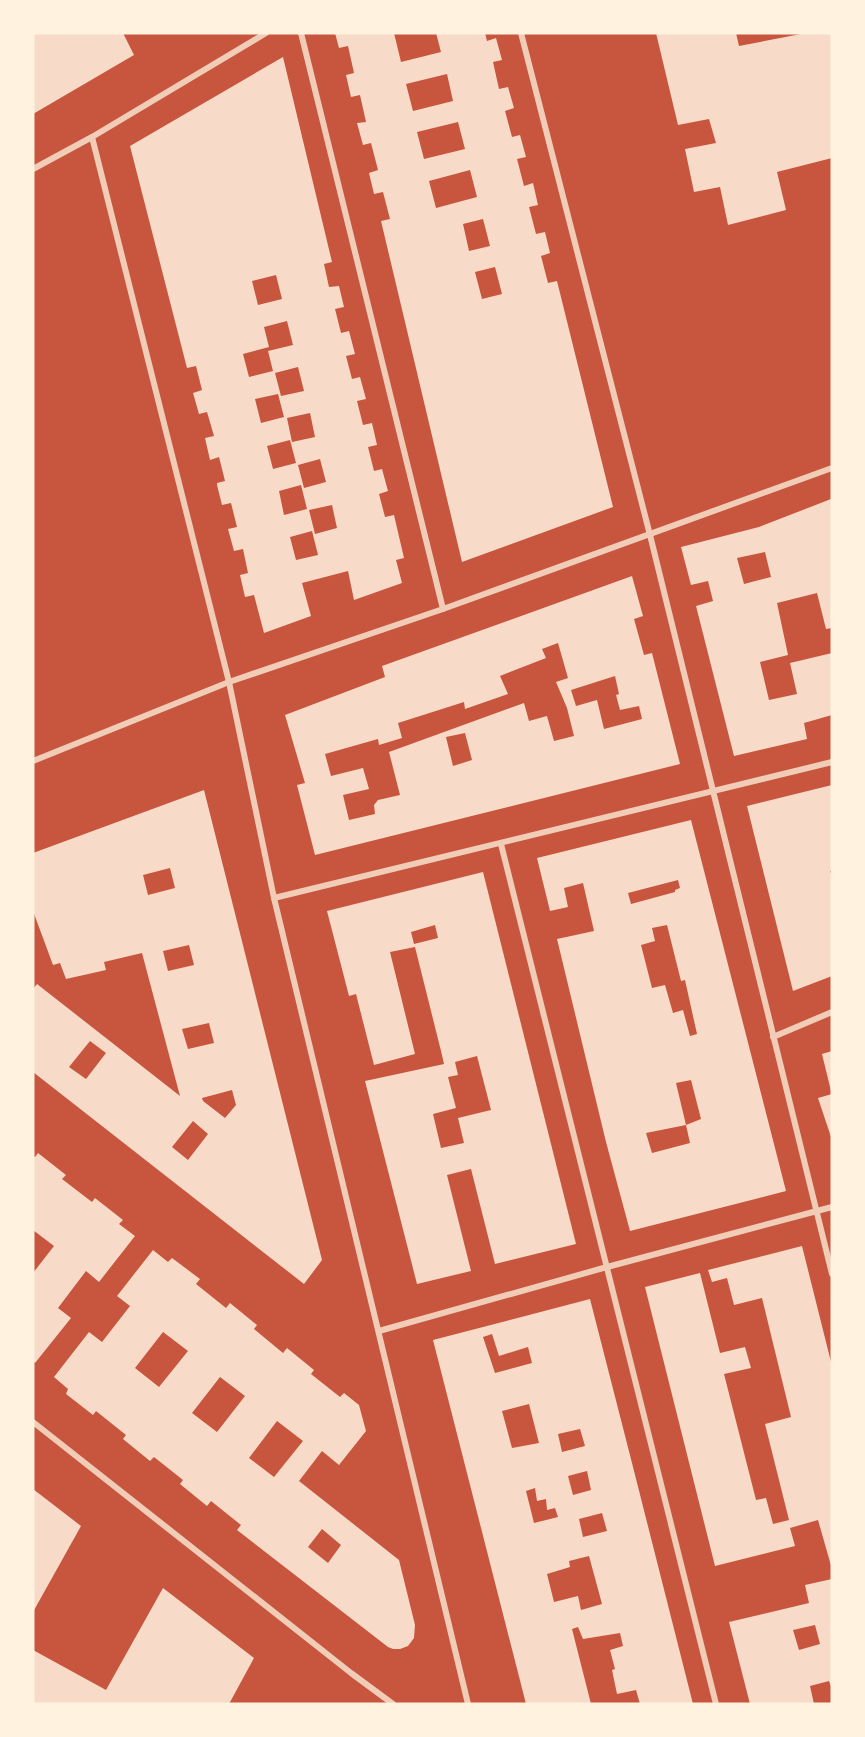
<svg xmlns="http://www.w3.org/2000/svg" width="865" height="1737" font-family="Poppins,sans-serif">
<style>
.building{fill:#f7dbc8;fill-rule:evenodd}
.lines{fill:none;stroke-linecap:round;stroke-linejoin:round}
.minor{stroke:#f1ccb7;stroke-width:6}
</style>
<rect width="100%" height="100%" fill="#c8553d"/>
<g class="building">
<path d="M 33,33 L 123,33 L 134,55 L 33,114 Z"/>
<path d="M 335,33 L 394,33 L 401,62 L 441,52 L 436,33 L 485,33 L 487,41 L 496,38 L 502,60 L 493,62 L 499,89 L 508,87 L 514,108 L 505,111 L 512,137 L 520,135 L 526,157 L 517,159 L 524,186 L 533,183 L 538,205 L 529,207 L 536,234 L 545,232 L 550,253 L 541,256 L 548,283 L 557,281 L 613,507 L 462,562 L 381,221 L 390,219 L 383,192 L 374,194 L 369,173 L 378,170 L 371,143 L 363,145 L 357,123 L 366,122 L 360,95 L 351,97 L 346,75 L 354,73 L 348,46 L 339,48 ZM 447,74 L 453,101 L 413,111 L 406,84 ZM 458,122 L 465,149 L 424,159 L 417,132 ZM 470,170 L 477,197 L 436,208 L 429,181 ZM 483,219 L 490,246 L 469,251 L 463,224 ZM 495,267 L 502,294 L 482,299 L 475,272 Z"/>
<path d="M 656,33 L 736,33 L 739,46 L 806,33 L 832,33 L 832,158 L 777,172 L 786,210 L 728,225 L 720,187 L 694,192 L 685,149 L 716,143 L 709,119 L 678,125 Z"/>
<path d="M 283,57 L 332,262 L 324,264 L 329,287 L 339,286 L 344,307 L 335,309 L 341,333 L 349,331 L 355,354 L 346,356 L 352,379 L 360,377 L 366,399 L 357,401 L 363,425 L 372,423 L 377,445 L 368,447 L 374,471 L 382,469 L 388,491 L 379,494 L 385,517 L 394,515 L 404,558 L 396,560 L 402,583 L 354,600 L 348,571 L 302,583 L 311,616 L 264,633 L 254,595 L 245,597 L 240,575 L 248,573 L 243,549 L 234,551 L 228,529 L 237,527 L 231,503 L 222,505 L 217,485 L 217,483 L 225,481 L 219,457 L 210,460 L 205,438 L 214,436 L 207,412 L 199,414 L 193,393 L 202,390 L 196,366 L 187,368 L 130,146 ZM 276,275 L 282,299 L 258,305 L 252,281 ZM 287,321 L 293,345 L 268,351 L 273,371 L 249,377 L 243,354 L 269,347 L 264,327 ZM 298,367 L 304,391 L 281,396 L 275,373 ZM 278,394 L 284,417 L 261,423 L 255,399 ZM 310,413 L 315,437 L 292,442 L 287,418 ZM 290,440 L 296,463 L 273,469 L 267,446 ZM 320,459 L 326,482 L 304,488 L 298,465 ZM 301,485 L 307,509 L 284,515 L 279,491 ZM 332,505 L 337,528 L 315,534 L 309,510 ZM 312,531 L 318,555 L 296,560 L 290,537 Z"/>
<path d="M 831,499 L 832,628 L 826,629 L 817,593 L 777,603 L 788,655 L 760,662 L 769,700 L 797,694 L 790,663 L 832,653 L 832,715 L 804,723 L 807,739 L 734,756 L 696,606 L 713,601 L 708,581 L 691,585 L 681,547 L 759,527 ZM 765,552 L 771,577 L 744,584 L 737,558 Z"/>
<path d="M 632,576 L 643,616 L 634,619 L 644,655 L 652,653 L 680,764 L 315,855 L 297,785 L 305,783 L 285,715 L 385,677 L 382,666 ZM 558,643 L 568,678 L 556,682 L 567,708 L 574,736 L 554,741 L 547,716 L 529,721 L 524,703 L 389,752 L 400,795 L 378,800 L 374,805 L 375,814 L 349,820 L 343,795 L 369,789 L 363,768 L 331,776 L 325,754 L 378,739 L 379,745 L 402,738 L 398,723 L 464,702 L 465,709 L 508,694 L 500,676 L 546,658 L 542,649 ZM 615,676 L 619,694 L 616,695 L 620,710 L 639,706 L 642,719 L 604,729 L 597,700 L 576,706 L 571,690 ZM 465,733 L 472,760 L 453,766 L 446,737 Z"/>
<path d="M 832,785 L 832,870 L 830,871 L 832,877 L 832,976 L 793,991 L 747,806 Z"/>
<path d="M 204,790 L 322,1260 L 304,1284 L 33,1072 L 33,989 L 37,984 L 180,1096 L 142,953 L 104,962 L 106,970 L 66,979 L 60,963 L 53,965 L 33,911 L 33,853 ZM 170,868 L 175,888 L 148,895 L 143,875 ZM 189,945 L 194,965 L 168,971 L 163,951 ZM 209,1023 L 214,1043 L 188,1049 L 182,1029 ZM 90,1041 L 106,1053 L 86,1079 L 69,1067 ZM 232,1090 L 236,1105 L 225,1118 L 203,1101 L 202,1098 ZM 193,1121 L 208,1134 L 188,1160 L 172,1147 Z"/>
<path d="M 691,820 L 786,1191 L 630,1231 L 606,1142 L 557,939 L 594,931 L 583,883 L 564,888 L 568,907 L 550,911 L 537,858 ZM 678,880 L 680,888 L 675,890 L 675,892 L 631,904 L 628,893 ZM 667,925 L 681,981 L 685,980 L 697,1034 L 690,1036 L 683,1010 L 673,1013 L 665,985 L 652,988 L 641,945 L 655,941 L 652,928 ZM 691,1080 L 701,1119 L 686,1125 L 676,1083 ZM 686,1125 L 690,1143 L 652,1153 L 646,1133 Z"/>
<path d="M 483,872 L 576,1244 L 495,1264 L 471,1169 L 447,1175 L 471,1271 L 417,1284 L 365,1081 L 444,1064 L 441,1051 L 415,947 L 390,952 L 415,1054 L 374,1065 L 356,994 L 349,996 L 327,911 ZM 435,925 L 438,938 L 414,944 L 411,932 ZM 477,1056 L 491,1110 L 458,1118 L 464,1143 L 441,1148 L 433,1114 L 456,1108 L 448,1077 L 458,1075 L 455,1062 Z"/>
<path d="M 832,1051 L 832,1091 L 831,1091 L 822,1054 Z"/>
<path d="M 832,1094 L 832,1140 L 818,1098 Z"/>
<path d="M 38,1153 L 66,1175 L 62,1179 L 92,1202 L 95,1198 L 123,1220 L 119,1224 L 135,1236 L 99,1282 L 86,1271 L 58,1308 L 71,1318 L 35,1363 L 33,1361 L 33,1273 L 54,1246 L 33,1230 L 33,1156 L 35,1157 Z"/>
<path d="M 802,1246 L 832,1366 L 832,1569 L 818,1520 L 790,1528 L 795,1546 L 715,1566 L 645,1287 L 700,1273 L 720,1353 L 745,1347 L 751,1368 L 724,1374 L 756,1500 L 766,1498 L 773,1524 L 789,1520 L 765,1424 L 791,1417 L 762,1298 L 734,1305 L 727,1278 L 712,1282 L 708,1270 Z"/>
<path d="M 153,1250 L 168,1262 L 172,1258 L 200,1279 L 196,1284 L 226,1308 L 230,1303 L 257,1325 L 254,1329 L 283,1353 L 287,1348 L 314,1370 L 311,1374 L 340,1397 L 344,1393 L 359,1405 L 366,1431 L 339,1465 L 322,1451 L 299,1481 L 399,1560 L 415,1625 L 414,1638 L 408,1646 L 400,1649 L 393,1649 L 388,1647 L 237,1530 L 241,1525 L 211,1501 L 207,1506 L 180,1484 L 183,1480 L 154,1457 L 150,1461 L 123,1439 L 126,1435 L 96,1411 L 93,1415 L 66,1394 L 68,1389 L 54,1377 L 89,1332 L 102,1342 L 130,1306 L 117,1296 ZM 163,1332 L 188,1351 L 159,1387 L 135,1368 ZM 220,1377 L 245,1396 L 217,1432 L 192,1413 ZM 277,1421 L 303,1441 L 274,1477 L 249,1458 ZM 322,1529 L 341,1545 L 328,1563 L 308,1547 Z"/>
<path d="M 590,1299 L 632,1463 L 693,1704 L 640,1704 L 636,1690 L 617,1694 L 612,1670 L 615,1669 L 610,1650 L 623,1646 L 620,1633 L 583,1639 L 578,1627 L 572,1629 L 591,1704 L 526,1704 L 433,1340 ZM 492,1334 L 499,1356 L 528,1347 L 532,1363 L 495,1373 L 483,1337 ZM 529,1404 L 539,1443 L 512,1448 L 502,1411 ZM 580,1429 L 585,1446 L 562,1452 L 558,1434 ZM 587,1471 L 591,1490 L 573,1495 L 568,1476 ZM 535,1488 L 537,1501 L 546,1499 L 547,1510 L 555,1508 L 558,1517 L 534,1523 L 526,1491 ZM 602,1513 L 607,1531 L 583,1537 L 579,1519 ZM 589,1556 L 602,1604 L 581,1610 L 578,1596 L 554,1602 L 547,1574 L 570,1567 L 569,1561 Z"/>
<path d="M 33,1489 L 81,1526 L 33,1612 Z"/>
<path d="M 832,1579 L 832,1689 L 829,1681 L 810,1686 L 814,1704 L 750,1704 L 729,1622 L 809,1603 L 805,1585 ZM 815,1625 L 820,1644 L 799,1650 L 793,1630 Z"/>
<path d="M 163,1588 L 254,1658 L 229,1704 L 33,1704 L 33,1650 L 106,1690 Z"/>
</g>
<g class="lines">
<g class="minor">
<path d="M 301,33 L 443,609"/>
<path d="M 521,33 L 650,535 L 832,1274"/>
<path d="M 92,137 L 229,682 L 274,898 L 468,1704"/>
<path d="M 33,169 L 92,137 L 266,33"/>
<path d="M 33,761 L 229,682 L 443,609 L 832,468"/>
<path d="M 501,844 L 716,1704"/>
<path d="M 274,898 L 832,762"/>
<path d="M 773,1037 L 832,1012"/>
<path d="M 379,1331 L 607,1267 L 832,1207"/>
<path d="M 33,1422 L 351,1673 L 393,1704"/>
</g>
</g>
<rect width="865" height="1737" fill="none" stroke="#fff3e0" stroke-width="69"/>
</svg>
